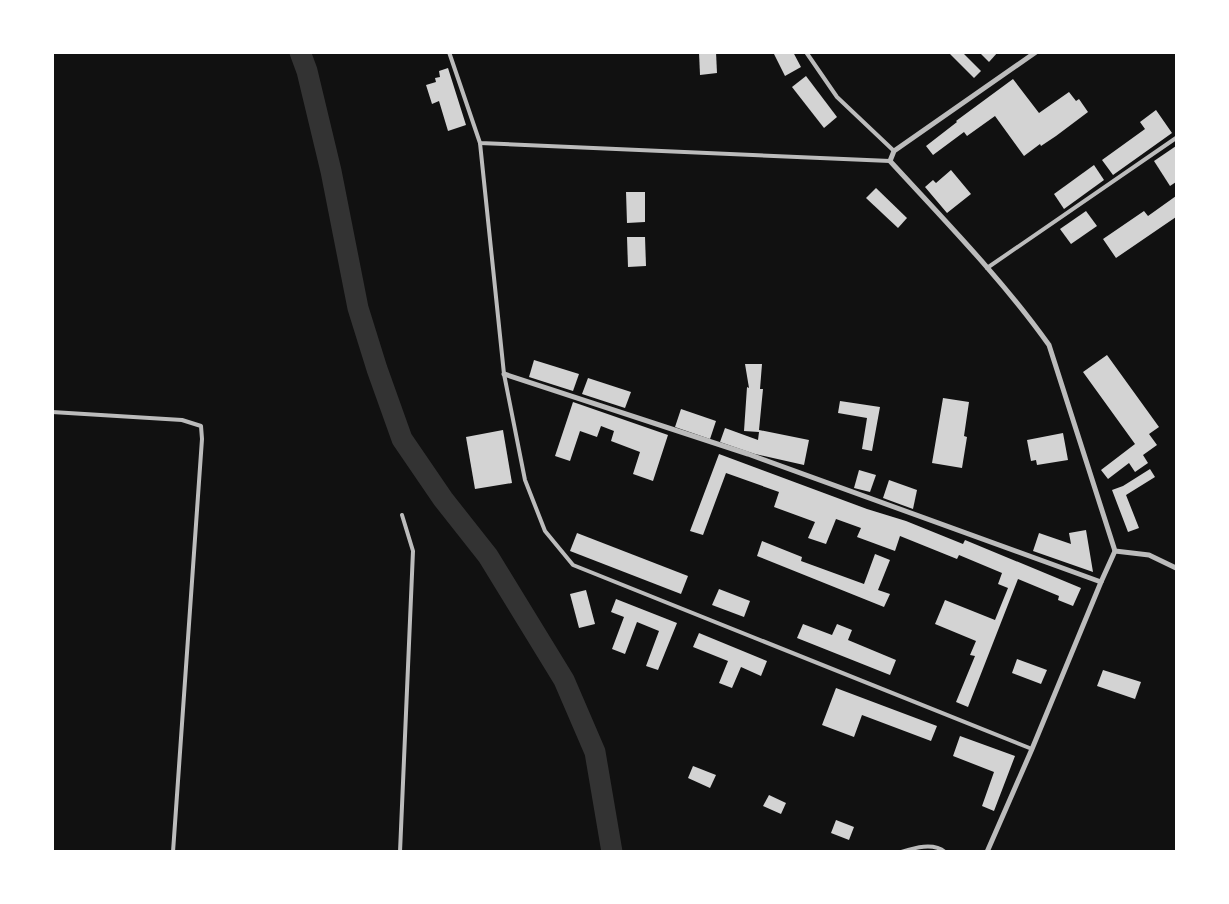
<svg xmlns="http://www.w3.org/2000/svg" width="1229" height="904" font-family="Spectral,serif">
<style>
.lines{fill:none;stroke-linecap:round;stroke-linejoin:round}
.canal{stroke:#333;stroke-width:21}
.building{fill:#d3d3d3}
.service{stroke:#bcbcbc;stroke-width:4}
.minor{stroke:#bcbcbc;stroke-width:5}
</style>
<rect width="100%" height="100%" fill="#111"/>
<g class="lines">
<path class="canal" d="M 300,52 L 307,71 L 331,171 L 358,308 L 377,369 L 402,439 L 443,499 L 488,556 L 564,680 L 595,752 L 612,852"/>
</g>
<g class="building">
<path d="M 699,52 L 716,52 L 717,73 L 700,75 Z"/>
<path d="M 773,52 L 793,52 L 801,67 L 785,76 Z"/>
<path d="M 948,52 L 962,52 L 981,71 L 974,78 Z"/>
<path d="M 979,52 L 998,52 L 989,62 Z"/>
<path d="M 448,68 L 466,125 L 448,131 L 439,101 L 432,104 L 426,85 L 436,82 L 435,78 L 440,77 L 439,71 Z"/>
<path d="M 806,76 L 837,117 L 824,128 L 792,87 Z"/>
<path d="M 1013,79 L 1039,113 L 1069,92 L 1076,101 L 1079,99 L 1088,112 L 1056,136 L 1041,146 L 1040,144 L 1024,156 L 995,116 L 967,136 L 964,132 L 933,155 L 926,146 L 957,122 L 956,121 Z"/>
<path d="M 1156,110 L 1172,133 L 1113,175 L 1102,160 L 1145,129 L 1140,122 Z"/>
<path d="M 1176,146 L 1176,182 L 1170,186 L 1154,161 Z"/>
<path d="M 1094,165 L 1104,180 L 1064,209 L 1054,194 Z"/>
<path d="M 951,170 L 971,194 L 947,213 L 925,187 L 933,180 L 936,183 Z"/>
<path d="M 876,188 L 907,218 L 898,228 L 866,198 Z"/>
<path d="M 626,192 L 645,192 L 645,222 L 627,223 Z"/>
<path d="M 1176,196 L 1176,217 L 1116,258 L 1103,239 L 1144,211 L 1148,216 Z"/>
<path d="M 1086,211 L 1097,226 L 1071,244 L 1060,229 Z"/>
<path d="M 627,237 L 645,237 L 646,266 L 628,267 Z"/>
<path d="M 1107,355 L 1159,427 L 1149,434 L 1157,445 L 1143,455 L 1148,463 L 1135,472 L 1129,463 L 1108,479 L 1101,470 L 1135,444 L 1083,372 Z"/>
<path d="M 534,360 L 579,374 L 573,391 L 529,377 Z"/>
<path d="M 745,364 L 762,364 L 760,389 L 763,389 L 759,430 L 809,440 L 804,465 L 755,454 L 720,442 L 725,428 L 758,440 L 759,432 L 744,431 L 747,387 L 749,388 Z"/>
<path d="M 588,378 L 631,392 L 625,408 L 582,394 Z"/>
<path d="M 943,398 L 969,402 L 964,436 L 967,437 L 962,468 L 932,463 Z"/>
<path d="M 840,401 L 880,407 L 872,451 L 862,449 L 867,418 L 838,413 Z"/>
<path d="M 573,402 L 668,435 L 653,481 L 633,474 L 640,452 L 611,441 L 614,431 L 601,426 L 597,437 L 580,431 L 570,461 L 555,456 Z"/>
<path d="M 681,409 L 716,421 L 710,439 L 675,427 Z"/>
<path d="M 503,430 L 512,483 L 475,489 L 466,437 Z"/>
<path d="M 1063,433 L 1068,460 L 1037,465 L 1036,460 L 1031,461 L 1027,440 Z"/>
<path d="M 719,454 L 867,509 L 906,521 L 963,544 L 965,540 L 1081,588 L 1073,606 L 1058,600 L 1059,596 L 1018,579 L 968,707 L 956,702 L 975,656 L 970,655 L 976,641 L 935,624 L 945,600 L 995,620 L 1008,588 L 998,584 L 1002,573 L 959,555 L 957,559 L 900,536 L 895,551 L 857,537 L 861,528 L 836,519 L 826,544 L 808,538 L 815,522 L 774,507 L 779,492 L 726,473 L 703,535 L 690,531 Z"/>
<path d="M 1150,469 L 1155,477 L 1126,495 L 1139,528 L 1128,532 L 1112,490 L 1123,486 Z"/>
<path d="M 859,470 L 876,475 L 870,492 L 854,488 Z"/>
<path d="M 889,480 L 917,490 L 913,509 L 883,498 Z"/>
<path d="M 1086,530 L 1093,572 L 1033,551 L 1039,533 L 1071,544 L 1069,533 Z"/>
<path d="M 577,533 L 688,576 L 681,594 L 570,551 Z"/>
<path d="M 762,541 L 802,557 L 801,561 L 864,584 L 875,554 L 890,560 L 878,590 L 890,594 L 884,607 L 757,556 Z"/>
<path d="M 719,589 L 750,601 L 744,617 L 712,605 Z"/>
<path d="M 586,590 L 595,624 L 579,628 L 570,594 Z"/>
<path d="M 616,599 L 677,623 L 658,670 L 646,666 L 659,631 L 637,622 L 625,654 L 612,649 L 624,617 L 611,612 Z"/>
<path d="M 803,624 L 832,635 L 837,624 L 852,630 L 848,640 L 896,660 L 890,675 L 797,638 Z"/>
<path d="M 699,633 L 767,661 L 761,676 L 741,667 L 732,688 L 719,683 L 728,661 L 693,647 Z"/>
<path d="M 1017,659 L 1047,670 L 1041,684 L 1012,673 Z"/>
<path d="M 1103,670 L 1141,682 L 1135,699 L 1097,686 Z"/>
<path d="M 836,688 L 937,726 L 931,741 L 862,715 L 854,737 L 822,725 Z"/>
<path d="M 960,736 L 1015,756 L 994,811 L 982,806 L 994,772 L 953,756 Z"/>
<path d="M 693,766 L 716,775 L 710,788 L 688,778 Z"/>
<path d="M 769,795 L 786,803 L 781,814 L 763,806 Z"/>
<path d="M 836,820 L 854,827 L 849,840 L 831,833 Z"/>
</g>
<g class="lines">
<g class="service">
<path d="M 449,52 L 480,143 L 890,161"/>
<path d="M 806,52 L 837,97 L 894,151"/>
<path d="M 480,143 L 504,374 L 525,480 L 545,531 L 573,565 L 1032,749"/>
<path d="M 987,268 L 1176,138"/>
<path d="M 52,412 L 182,420 L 201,426 L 202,439 L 173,852"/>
<path d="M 400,852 L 413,551 L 402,515"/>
<path d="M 901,852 C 914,848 933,842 945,852"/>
</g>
<g class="minor">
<path d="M 1036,52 L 894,151 L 890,161 C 945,221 1002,279 1049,345 L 1115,551 L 1149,555 L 1176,568"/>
<path d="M 504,374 L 748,454 L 1101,582"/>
<path d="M 987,852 L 1032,749 L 1101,582 L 1115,551"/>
</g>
</g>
<rect width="1229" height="904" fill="none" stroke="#ffffff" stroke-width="108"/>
</svg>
